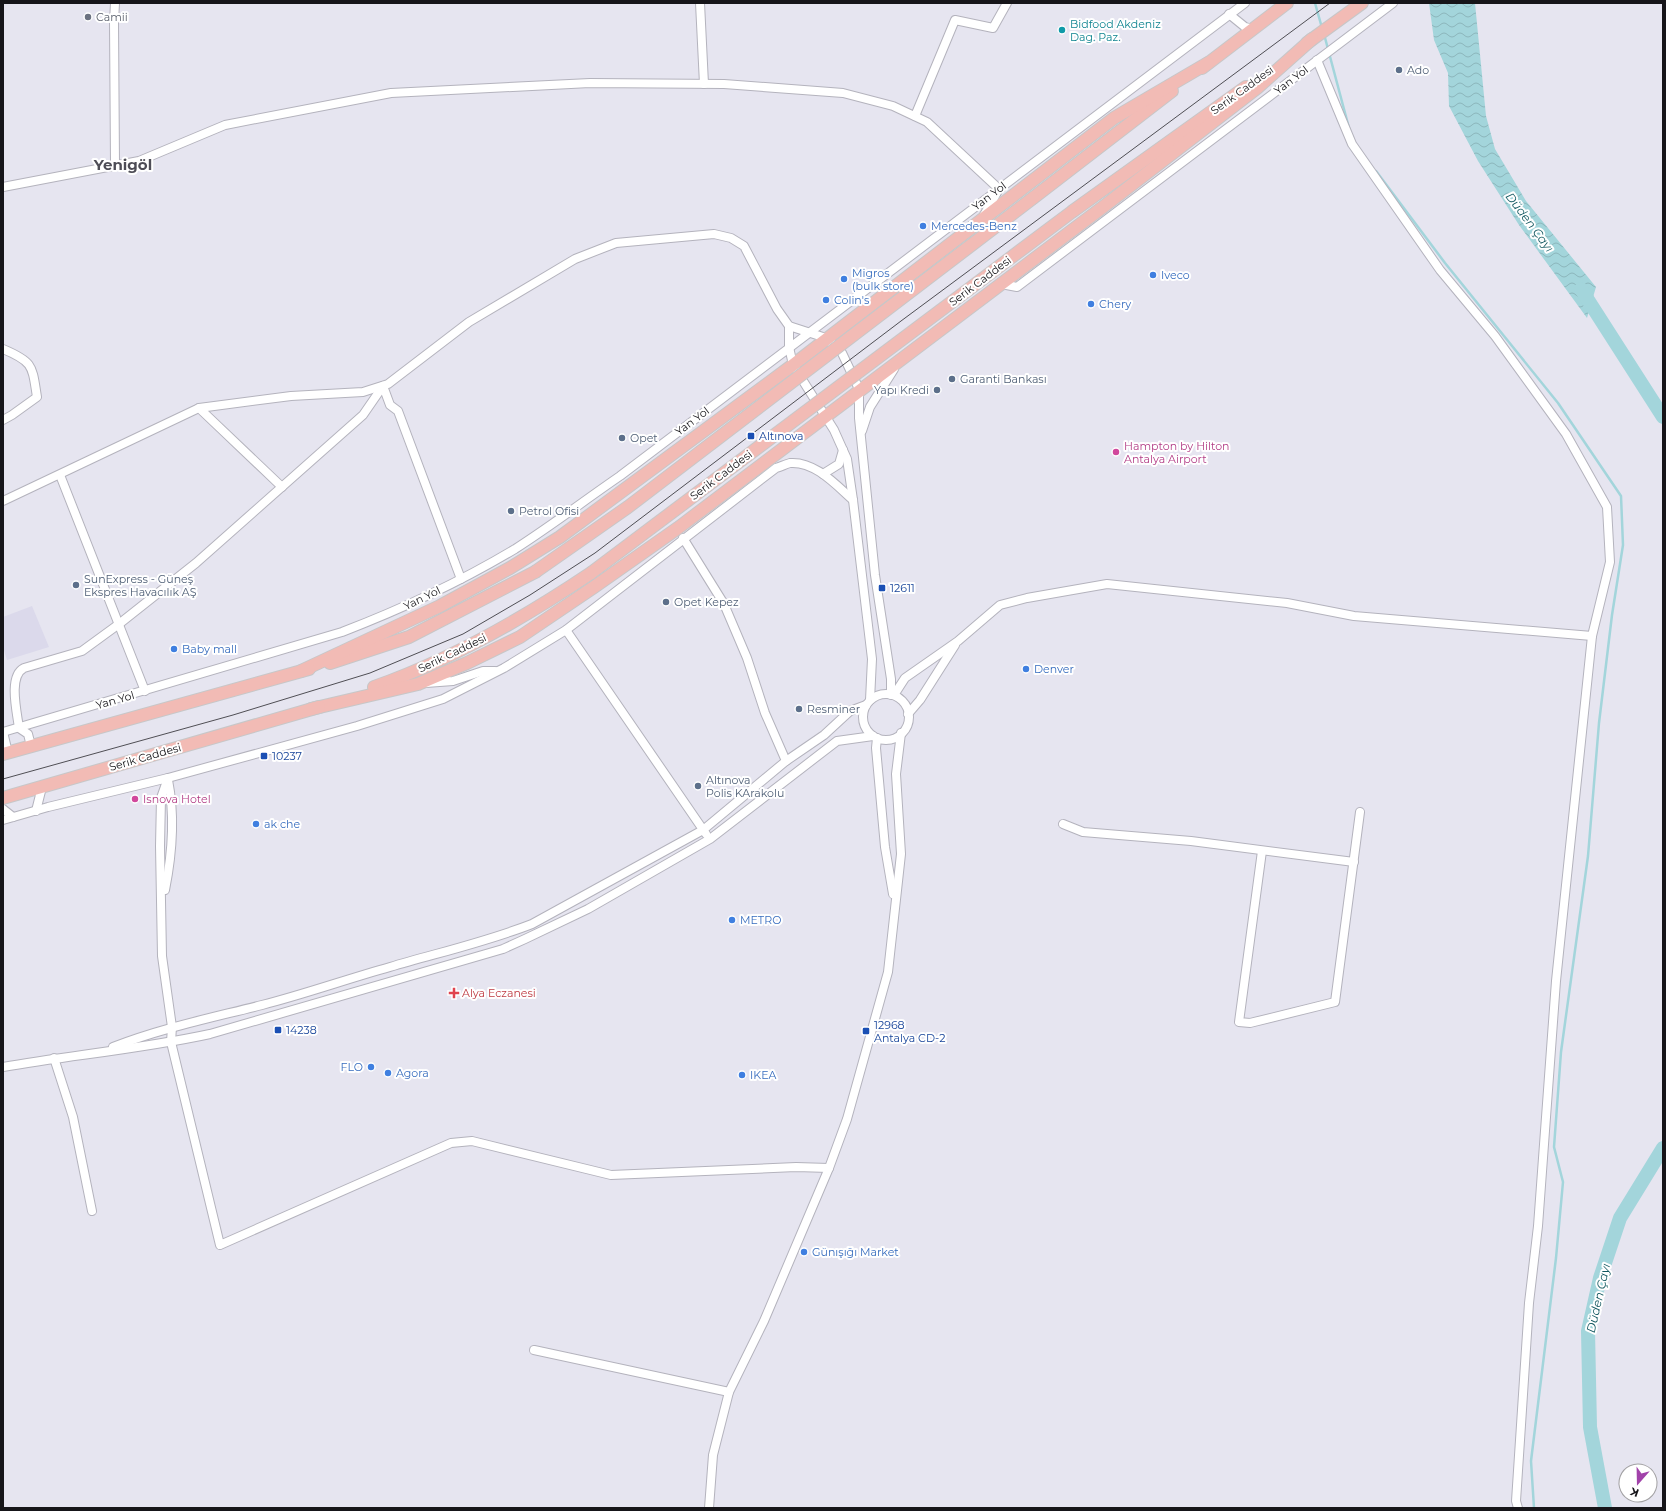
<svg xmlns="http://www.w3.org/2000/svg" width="1666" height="1511" font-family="Montserrat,sans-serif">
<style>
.built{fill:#dbd9eb}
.water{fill:url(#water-waves)}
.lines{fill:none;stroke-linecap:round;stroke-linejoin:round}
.stream{stroke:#a3d5db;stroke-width:2.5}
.river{stroke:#a3d5db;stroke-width:14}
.minor-casing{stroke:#b4b3bd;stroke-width:10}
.highway-casing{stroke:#c7c7c8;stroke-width:14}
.minor{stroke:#fff;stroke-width:8}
.highway{stroke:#f2bbb5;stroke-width:12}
.tram{stroke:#4f4e54;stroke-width:1}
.highway-bridge-casing{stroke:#c7c7c8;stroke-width:14;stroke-linecap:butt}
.highway-bridge{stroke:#f2bbb5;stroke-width:12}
.worship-dot{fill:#6b7280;stroke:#fff;stroke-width:1.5}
.culture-dot{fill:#0f9aa8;stroke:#fff;stroke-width:1.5}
.service-dot{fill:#5c6f8a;stroke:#fff;stroke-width:1.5}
.shop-dot{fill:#3f7fe0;stroke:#fff;stroke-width:1.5}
.transit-dot{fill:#1a4fb4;stroke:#fff;stroke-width:1.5}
.hotel-dot{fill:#d1479c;stroke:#fff;stroke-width:1.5}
.health-dot{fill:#e0444e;stroke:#fff;stroke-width:1.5}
.labels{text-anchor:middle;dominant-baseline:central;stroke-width:4;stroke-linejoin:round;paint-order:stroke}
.worship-label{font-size:11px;fill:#5b616d;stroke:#fff;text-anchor:start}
.culture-label{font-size:11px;fill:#0d838f;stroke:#fff;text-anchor:start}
.service-label{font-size:11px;fill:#4e5e75;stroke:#fff;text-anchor:start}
.street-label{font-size:11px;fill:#161519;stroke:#fff}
.shop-label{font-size:11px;fill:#366cbe;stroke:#fff;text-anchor:start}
.transit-label{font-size:11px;fill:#164399;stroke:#fff;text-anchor:start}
.hotel-label{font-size:11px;fill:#b23c85;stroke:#fff;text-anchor:start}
.health-label{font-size:11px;fill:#be3a42;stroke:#fff;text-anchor:start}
.water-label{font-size:12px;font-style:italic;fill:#11575f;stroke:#fff}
.district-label{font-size:15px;font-weight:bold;fill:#4e4d56;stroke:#fff}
</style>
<defs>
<pattern id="water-waves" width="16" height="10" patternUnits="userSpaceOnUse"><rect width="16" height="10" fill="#a3d5db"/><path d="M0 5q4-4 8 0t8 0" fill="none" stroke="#8cb6bb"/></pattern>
</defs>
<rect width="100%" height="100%" fill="#e6e5f0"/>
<path class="built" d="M 32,606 L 49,647 L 7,660 L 3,647 L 3,617 Z"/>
<path class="water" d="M 1429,3 L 1475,3 L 1486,116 L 1495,149 L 1526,201 L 1596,287 L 1587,318 L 1519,225 L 1478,161 L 1449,106 L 1448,73 L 1434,40 Z"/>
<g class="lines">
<g class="stream">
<path d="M 1315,3 L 1322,28"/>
<path d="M 1324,34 L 1349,128"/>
<path d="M 1376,171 L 1445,263 L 1558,403 L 1621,496 L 1623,545 L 1612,615 L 1599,723 L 1588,856 L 1561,1052 L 1554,1147 L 1563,1182 L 1556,1258 L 1531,1461 L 1534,1508"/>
</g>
<g class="river">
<path d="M 1581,289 L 1663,417"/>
<path d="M 1605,1508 L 1590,1427 L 1588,1331 L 1600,1278 L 1620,1218 L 1663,1148"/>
</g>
<defs>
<g id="minor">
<path d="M 700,3 L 704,84"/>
<path d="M 1229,14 L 1245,27 L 1253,29"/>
<path d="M 1317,60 L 1352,144 L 1440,270 L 1495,336 L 1566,434 L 1607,507 L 1610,562 L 1592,636 L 1556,981 L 1538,1226 L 1529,1303 L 1516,1501 L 1518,1508"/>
<path d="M 915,116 L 955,20 L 993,28 L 1007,3"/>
<path d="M 115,165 L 114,22 L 115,3"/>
<path d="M 3,187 L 139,161 L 225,125 L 391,93 L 590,83 L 724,84 L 843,93 L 893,106 L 927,122 L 999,189 L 984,215"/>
<path d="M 1001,284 L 1017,287 L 1393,3"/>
<path d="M 789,326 L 789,347 L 793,365 L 834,430 L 847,459 L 853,500 L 872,659 L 870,700"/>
<path d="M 3,349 C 34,362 32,366 37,397 L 12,415 L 3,420"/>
<path d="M 383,386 L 390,405 L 398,411 L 461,579"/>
<path d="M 199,408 L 291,396 L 363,392 L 388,384 L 469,322 L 575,259 L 616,243 L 714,234 L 731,238 L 744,246 L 777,309 L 789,326 L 826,338 L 842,353 L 859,389 L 859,418 L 875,575 L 891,679 L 891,695"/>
<path d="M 862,431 L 870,407 L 894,369"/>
<path d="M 823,474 L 839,464 L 843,450"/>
<path d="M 60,475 L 145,691"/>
<path d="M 3,501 L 199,408 L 282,487"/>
<path d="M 683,538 L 724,604 L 747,658 L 765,713 L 786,761"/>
<path d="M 566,630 L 706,834"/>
<path d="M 426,683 L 453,681 L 483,671 L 495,671"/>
<circle cx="886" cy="717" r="23"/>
<path d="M 894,695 L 905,678 L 958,641 L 1000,605 L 1027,598 L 1107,584 L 1287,603 L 1354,616 L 1592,636"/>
<path d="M 908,714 L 920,700 L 955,645"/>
<path d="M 3,732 L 342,632 C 402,609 460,582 515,549 C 551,526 585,500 620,476 L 1245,3"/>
<path d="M 3,732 L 8,753"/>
<path d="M 877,738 L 876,748 L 885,847 L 893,894"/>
<path d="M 31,746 L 28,734 L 19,728 C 17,712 8,676 24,668 L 82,651 L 119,624 L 196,563 L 363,415 L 383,386"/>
<path d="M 168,778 L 161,798 L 160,846 L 162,956 L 172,1027 L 171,1042 L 220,1245 L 451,1143 L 472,1141 L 611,1175 L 796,1167 L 829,1168"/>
<path d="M 3,809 L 13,817"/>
<path d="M 36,811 L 42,787"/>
<path d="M 3,820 L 48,807 L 168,778 L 357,726 L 443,699 L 504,668 L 566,630 L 776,468 C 780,467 786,464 790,463 C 815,461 836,485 853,500"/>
<path d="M 1063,824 L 1083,832 L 1191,841 L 1354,862"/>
<path d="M 1262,851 L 1239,1022 L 1250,1023 L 1335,1002 L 1360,812"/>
<path d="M 165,890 C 172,855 175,815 168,780"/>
<path d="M 113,1047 C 162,1028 211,1018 262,1005 C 305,994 347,979 390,967 C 437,953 486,942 532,924 L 703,830 L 786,761 L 824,735 L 850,711 L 866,705"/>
<path d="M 54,1058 L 73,1117 L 92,1211"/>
<path d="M 3,1067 C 72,1055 141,1049 210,1034 L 503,949 L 525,939 L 588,909 L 710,839 L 837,741 L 873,736"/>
<path d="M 534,1350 L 729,1392"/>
<path d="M 709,1508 L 713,1455 L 729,1392 L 764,1321 L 829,1168 L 847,1119 L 888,972 L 901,854 L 896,774 L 901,733"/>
</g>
<g id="highway">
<path d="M 1307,43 L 1362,3"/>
<path d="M 1202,68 L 1287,3"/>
<path d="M 1033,198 L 1172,91"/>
<path d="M 1073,211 L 1246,87"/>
<path d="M 330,663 L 409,637 L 535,572"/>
<path d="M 301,671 L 440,606 L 510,568 L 560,537 L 793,365 L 1114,118 L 1208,63"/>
<path d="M 374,687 C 451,660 524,618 591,573"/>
<path d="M 311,709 L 418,684 L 467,663 L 520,637 L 594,587 L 678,528 L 1103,207 L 1257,88 L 1312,39"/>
<path d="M 3,754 L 309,669"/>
<path d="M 3,798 L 319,707"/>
</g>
</defs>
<use href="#minor" class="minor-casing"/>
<use href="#highway" class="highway-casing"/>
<use href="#minor" class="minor"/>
<use href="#highway" class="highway"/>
<path class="tram" d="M 3,779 L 233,715 L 370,673 L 463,634 L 530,595 L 595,553 L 901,321 L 1330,3"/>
<defs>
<g id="highway-bridge">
<path d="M 535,572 L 628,507 L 1033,198"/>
<path d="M 591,573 L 1073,211"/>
</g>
</defs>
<use href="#highway-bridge" class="highway-bridge-casing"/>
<use href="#highway-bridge" class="highway-bridge"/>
</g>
<circle class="worship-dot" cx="88" cy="17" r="4"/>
<circle class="culture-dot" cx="1062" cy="30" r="4"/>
<g class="service-dot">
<circle cx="1399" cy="70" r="4"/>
<circle cx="952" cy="379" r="4"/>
<circle cx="937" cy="390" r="4"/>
<circle cx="622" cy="438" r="4"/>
<circle cx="511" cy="511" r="4"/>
<circle cx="76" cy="585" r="4"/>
<circle cx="666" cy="602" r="4"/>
<circle cx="799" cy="709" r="4"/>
<circle cx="698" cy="786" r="4"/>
</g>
<g class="shop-dot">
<circle cx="923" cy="226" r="4"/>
<circle cx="1153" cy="275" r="4"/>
<circle cx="844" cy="279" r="4"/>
<circle cx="826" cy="300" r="4"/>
<circle cx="1091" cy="304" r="4"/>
<circle cx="174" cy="649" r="4"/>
<circle cx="1026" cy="669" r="4"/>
<circle cx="256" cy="824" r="4"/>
<circle cx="732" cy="920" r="4"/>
<circle cx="371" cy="1067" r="4"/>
<circle cx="388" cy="1073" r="4"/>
<circle cx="742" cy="1075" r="4"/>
<circle cx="804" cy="1252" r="4"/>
</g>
<g class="transit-dot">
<rect x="747" y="432" width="8" height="8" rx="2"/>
<rect x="878" y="584" width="8" height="8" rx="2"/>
<rect x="260" y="752" width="8" height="8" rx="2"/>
<rect x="274" y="1026" width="8" height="8" rx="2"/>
<rect x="862" y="1027" width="8" height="8" rx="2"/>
</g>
<g class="hotel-dot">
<circle cx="1116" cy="452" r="4"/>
<circle cx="135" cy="799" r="4"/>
</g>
<path class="health-dot" d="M452 987h4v4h4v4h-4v4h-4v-4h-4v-4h4z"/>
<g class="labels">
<g class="worship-label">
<text x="96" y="17">Camii</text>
</g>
<g class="culture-label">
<text x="1070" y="24">Bidfood Akdeniz<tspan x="1070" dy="13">Dag. Paz.</tspan></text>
</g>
<g class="service-label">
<text x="1407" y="70">Ado</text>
<text x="960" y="379">Garanti Bankası</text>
<text x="929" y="390" text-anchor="end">Yapı Kredi</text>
<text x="630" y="438">Opet</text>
<text x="519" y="511">Petrol Ofisi</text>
<text x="84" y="579">SunExpress - Güneş<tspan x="84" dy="13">Ekspres Havacılık AŞ</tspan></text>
<text x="674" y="602">Opet Kepez</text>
<text x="807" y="709">Resminer</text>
<text x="706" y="780">Altınova<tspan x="706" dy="13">Polis KArakolu</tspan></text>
</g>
<g class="street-label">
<text transform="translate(1291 80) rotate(-37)">Yan Yol</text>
<text transform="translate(1242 90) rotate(-36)">Serik Caddesi</text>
<text transform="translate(989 196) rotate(-37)">Yan Yol</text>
<text transform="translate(980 281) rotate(-37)">Serik Caddesi</text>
<text transform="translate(692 421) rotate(-37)">Yan Yol</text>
<text transform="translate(721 475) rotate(-37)">Serik Caddesi</text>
<text transform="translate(422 598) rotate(-26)">Yan Yol</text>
<text transform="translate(452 653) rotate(-26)">Serik Caddesi</text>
<text transform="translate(115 700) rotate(-16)">Yan Yol</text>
<text transform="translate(145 757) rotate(-16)">Serik Caddesi</text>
</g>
<g class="shop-label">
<text x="931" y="226">Mercedes-Benz</text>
<text x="852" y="273">Migros<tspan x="852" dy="13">(bulk store)</tspan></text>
<text x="1161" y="275">Iveco</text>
<text x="834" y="300">Colin's</text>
<text x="1099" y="304">Chery</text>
<text x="182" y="649">Baby mall</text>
<text x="1034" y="669">Denver</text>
<text x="264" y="824">ak che</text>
<text x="740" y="920">METRO</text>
<text x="363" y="1067" text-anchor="end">FLO</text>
<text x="396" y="1073">Agora</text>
<text x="750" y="1075">IKEA</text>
<text x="812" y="1252">Günışığı Market</text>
</g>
<g class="transit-label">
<text x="759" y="436">Altınova</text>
<text x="890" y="588">12611</text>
<text x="272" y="756">10237</text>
<text x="874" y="1025">12968<tspan x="874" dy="13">Antalya CD-2</tspan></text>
<text x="286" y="1030">14238</text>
</g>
<g class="hotel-label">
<text x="1124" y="446">Hampton by Hilton<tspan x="1124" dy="13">Antalya Airport</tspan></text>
<text x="143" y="799">Isnova Hotel</text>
</g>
<g class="health-label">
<text x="462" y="993">Alya Eczanesi</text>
</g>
<g class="water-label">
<text transform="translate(1530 222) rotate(53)">Düden Çayı</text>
<text transform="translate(1598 1298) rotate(-77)">Düden Çayı</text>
</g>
<g class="district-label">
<text x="123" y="164">Yenigöl</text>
</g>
</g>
<rect width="1666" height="1511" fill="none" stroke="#161519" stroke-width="8"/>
<g transform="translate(1638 1483) rotate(200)"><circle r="19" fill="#ffffff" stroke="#a2a1a3"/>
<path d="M0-3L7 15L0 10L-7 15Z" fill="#a142aa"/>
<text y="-6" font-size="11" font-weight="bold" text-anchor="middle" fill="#161519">K</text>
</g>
</svg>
